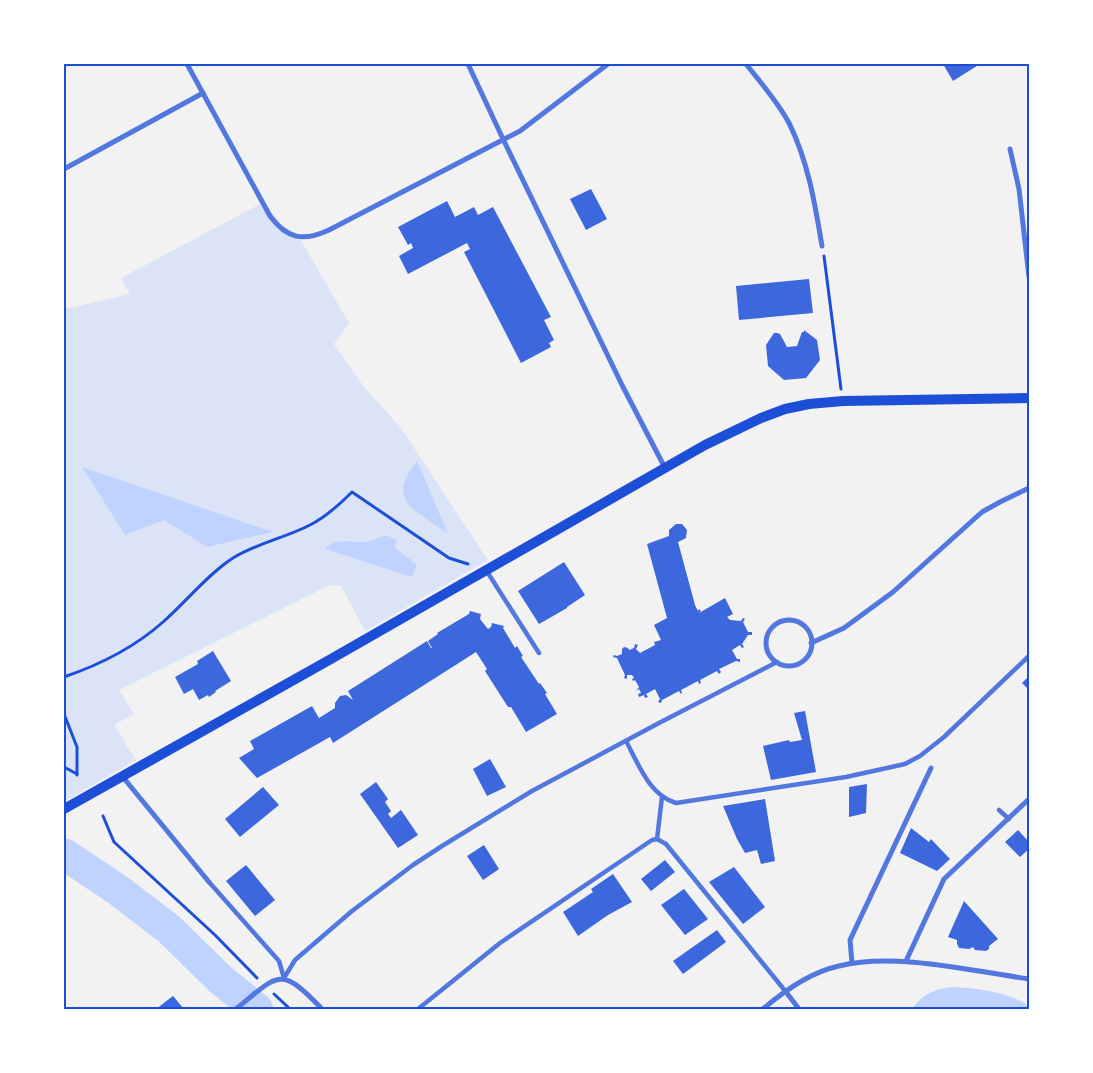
<svg xmlns="http://www.w3.org/2000/svg" width="1093" height="1073" font-family="'Source Sans 3',sans-serif">
<style>
.green{fill:#dbe4f7}
.water{fill:#bfd3fe}
.lines{fill:none;stroke-linecap:round;stroke-linejoin:round}
.river{stroke:#bfd3fe;stroke-width:32}
.building{fill:#3d67dc}
.path{stroke:#1d4ed8;stroke-width:3}
.pedestrian{stroke:#5277de;stroke-width:4.5}
.minor{stroke:#5277de;stroke-width:5}
.secondary{stroke:#1d4ed8;stroke-width:10}
.neatline{fill:none;stroke:#1d4ed8;stroke-width:2}
</style>
<rect width="100%" height="100%" fill="#f2f2f2"/>
<path class="green" d="M 264,202 L 282,225 L 298,235 L 349,323 L 334,344 L 364,387 L 401,428 L 488,560 L 365,631 L 341,586 L 330,585 L 119,690 L 134,714 L 114,725 L 136,760 L 64,802 L 64,309 L 130,294 L 121,278 Z"/>
<g class="water">
<path d="M 417,461 L 448,534 L 411,508 C 396,489 405,478 417,461 Z"/>
<path d="M 82,467 L 273,532 L 207,547 L 164,520 L 125,535 Z"/>
<path d="M 384,536 L 389,536 L 397,541 L 394,547 L 417,565 L 412,577 L 325,549 C 337,537 349,543 364,542 C 371,542 377,538 384,536 Z"/>
<path d="M 952,987 C 976,988 1009,992 1029,1006 L 1029,1009 L 912,1009 C 923,994 934,989 952,987 Z"/>
</g>
<g class="lines">
<path class="river" d="M 64,854 L 118,890 L 169,929 L 220,979 L 257,1009"/>
</g>
<g class="building">
<path d="M 943,64 L 980,64 L 953,81 Z"/>
<path d="M 591,189 L 607,219 L 586,230 L 570,199 Z"/>
<path d="M 447,201 L 455,217 L 474,207 L 478,215 L 493,207 L 551,317 L 544,320 L 554,340 L 549,343 L 551,347 L 521,363 L 464,252 L 470,249 L 467,243 L 408,274 L 399,256 L 413,248 L 411,243 L 408,245 L 398,227 Z"/>
<path d="M 809,279 L 813,313 L 739,320 L 736,286 Z"/>
<path d="M 804,330 L 817,340 L 820,360 L 806,378 L 784,380 L 768,366 L 766,345 L 774,333 L 777,333 L 780,334 L 787,347 L 797,346 L 802,332 L 804,332 Z"/>
<path d="M 676,524 L 682,524 L 687,530 L 686,538 L 678,542 L 695,605 L 698,611 L 699,609 L 701,611 L 699,613 L 725,598 L 733,614 L 727,617 L 730,620 L 741,621 L 743,618 L 745,619 L 743,622 L 748,632 L 752,632 L 752,635 L 748,635 L 742,644 L 744,647 L 742,648 L 740,645 L 732,650 L 737,659 L 740,659 L 740,662 L 736,661 L 719,669 L 721,672 L 719,674 L 717,671 L 700,680 L 701,683 L 699,684 L 698,681 L 681,690 L 682,693 L 681,694 L 679,691 L 662,700 L 661,703 L 658,702 L 660,699 L 655,689 L 646,694 L 648,697 L 645,698 L 644,695 L 639,697 L 638,694 L 641,693 L 639,689 L 636,691 L 639,687 L 635,680 L 633,681 L 632,679 L 634,678 L 632,675 L 627,675 L 627,679 L 624,678 L 625,675 L 617,658 L 613,657 L 614,655 L 617,656 L 622,654 L 622,649 L 624,647 L 628,648 L 629,650 L 634,648 L 635,644 L 638,645 L 636,649 L 640,653 L 655,645 L 654,642 L 661,640 L 654,625 L 667,618 L 647,544 L 669,536 L 669,530 Z"/>
<path d="M 564,562 L 585,595 L 567,607 L 567,608 L 539,624 L 518,591 Z"/>
<path d="M 470,611 L 481,614 L 480,619 L 488,629 L 491,627 L 492,623 L 504,626 L 503,628 L 515,648 L 517,646 L 523,656 L 521,657 L 539,684 L 540,683 L 547,693 L 545,694 L 557,714 L 526,732 L 511,707 L 508,707 L 485,671 L 487,669 L 476,652 L 333,743 L 330,737 L 257,778 L 239,758 L 254,749 L 250,741 L 312,706 L 319,718 L 335,708 L 335,703 L 340,696 L 346,695 L 353,700 L 348,691 L 427,641 L 431,648 L 432,648 L 428,641 L 438,634 L 437,633 L 469,614 Z"/>
<path d="M 213,651 L 231,681 L 215,691 L 216,692 L 209,697 L 208,695 L 199,700 L 193,689 L 184,694 L 175,677 L 198,664 L 197,661 Z"/>
<path d="M 1029,676 L 1029,690 L 1022,683 Z"/>
<path d="M 805,711 L 816,772 L 771,780 L 763,746 L 789,740 L 790,742 L 802,740 L 794,713 Z"/>
<path d="M 490,759 L 506,787 L 487,796 L 473,769 Z"/>
<path d="M 376,782 L 388,799 L 385,802 L 391,811 L 388,814 L 391,818 L 401,810 L 418,835 L 398,848 L 360,794 Z"/>
<path d="M 867,784 L 866,813 L 849,817 L 849,787 Z"/>
<path d="M 263,787 L 279,805 L 240,837 L 225,819 Z"/>
<path d="M 765,799 L 775,861 L 761,864 L 757,850 L 745,853 L 737,839 L 723,806 Z"/>
<path d="M 911,828 L 929,842 L 931,839 L 950,859 L 937,871 L 900,853 Z"/>
<path d="M 1018,830 L 1029,842 L 1029,849 L 1020,857 L 1005,842 Z"/>
<path d="M 484,845 L 499,869 L 483,880 L 467,856 Z"/>
<path d="M 665,860 L 675,872 L 651,891 L 641,879 Z"/>
<path d="M 246,865 L 275,900 L 255,916 L 226,881 Z"/>
<path d="M 734,867 L 765,907 L 743,924 L 709,882 Z"/>
<path d="M 613,874 L 632,902 L 608,915 L 578,936 L 563,912 L 593,892 L 591,889 Z"/>
<path d="M 684,889 L 708,919 L 685,935 L 661,905 Z"/>
<path d="M 964,901 L 998,939 L 989,946 L 989,949 L 986,951 L 975,950 L 973,947 L 969,949 L 959,948 L 957,944 L 957,940 L 948,937 Z"/>
<path d="M 717,930 L 726,942 L 683,974 L 673,961 Z"/>
<path d="M 173,996 L 184,1009 L 156,1009 Z"/>
</g>
<g class="lines">
<g class="path">
<path d="M 824,256 L 841,389"/>
<path d="M 64,677 C 99,665 135,647 163,622 C 185,603 209,573 233,558 C 257,543 285,538 310,525 C 326,517 339,505 352,492 L 449,558 L 468,564"/>
<path d="M 64,714 L 77,747 L 77,775"/>
<path d="M 64,767 L 77,774"/>
<path d="M 103,816 L 114,842 L 215,935 L 257,978"/>
<path d="M 274,994 L 290,1009"/>
</g>
<g class="pedestrian">
<path d="M 486,570 L 539,653"/>
<path d="M 626,741 C 638,763 649,795 676,803 L 846,777 L 905,764 L 920,756 L 944,737 L 1029,656"/>
<path d="M 999,810 L 1009,819"/>
<path d="M 657,839 L 662,797"/>
<path d="M 209,882 L 279,961 L 284,978"/>
<path d="M 284,978 L 295,960 L 352,911 L 413,865 L 442,846 L 532,791 L 659,723 L 777,662"/>
<path d="M 418,1009 L 500,943 L 652,840 L 657,839 L 666,844 L 786,992"/>
</g>
<g class="minor">
<path d="M 187,64 L 270,216 C 287,239 303,242 329,230 L 520,131 L 608,64"/>
<path d="M 468,64 L 503,139 L 622,385 L 665,468"/>
<path d="M 746,64 C 761,83 778,102 789,123 C 808,161 815,204 822,246"/>
<path d="M 1010,149 L 1019,189 L 1029,277"/>
<path d="M 64,169 L 203,93"/>
<circle cx="789" cy="643" r="23"/>
<path d="M 811,643 L 844,628 L 893,592 L 982,512 L 1000,502 L 1029,488"/>
<path d="M 122,776 L 209,882"/>
<path d="M 906,961 L 944,879 L 1029,799"/>
<path d="M 852,963 L 850,940 L 931,768"/>
<path d="M 786,992 L 799,1009"/>
<path d="M 236,1009 C 279,974 280,965 322,1009"/>
<path d="M 763,1009 C 784,991 811,972 839,966 C 895,952 972,971 1029,979"/>
</g>
<path class="secondary" d="M 64,809 L 331,659 L 705,445 L 761,418 L 785,409 L 809,404 L 843,401 L 1029,398"/>
</g>
<rect width="1093" height="1073" fill="none" stroke="#ffffff" stroke-width="130"/>
<rect x="65" y="65" width="963" height="943" class="neatline"/>
</svg>
